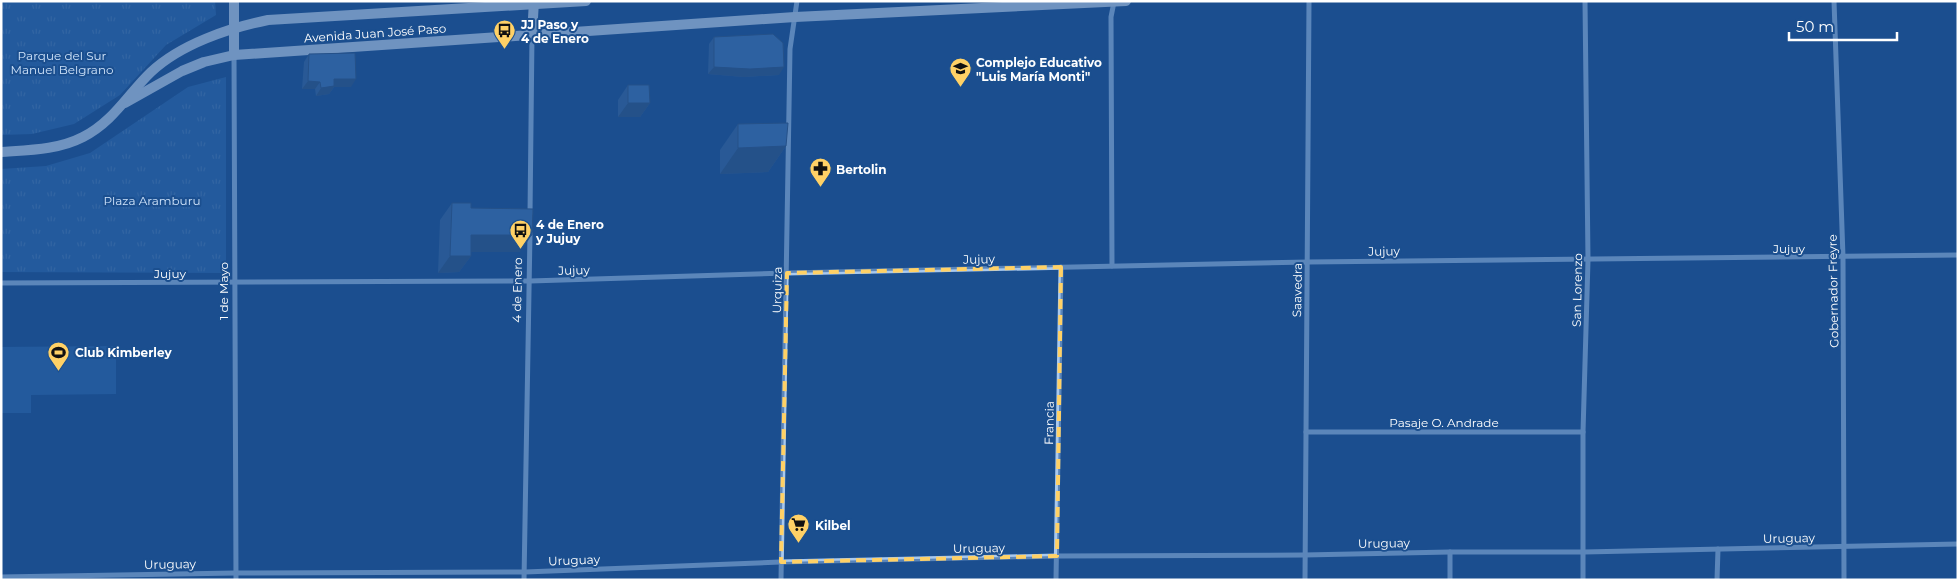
<svg xmlns="http://www.w3.org/2000/svg" width="1959" height="581" font-family="Montserrat,sans-serif">
<style>
.park{fill:url(#park-tufts)}
.pitch{fill:#2e69ad}
.lines{fill:none;stroke-linecap:round;stroke-linejoin:round}
.street{stroke:#a9c9ee;stroke-width:5}
.secondary{stroke:#d6e6fa;stroke-width:10}
.wall{fill:#3a679d}
.shaded-wall{fill:#305480}
.building{fill:#4478b7;stroke:#305480}
.marked{fill:none;stroke:#ffd166;stroke-width:4;stroke-dasharray:10 6;stroke-linejoin:round}
.labels{text-anchor:middle;dominant-baseline:central;stroke-width:4;stroke-linejoin:round;paint-order:stroke}
.poi-label{font-size:12px;font-weight:bold;fill:#fff;stroke:#1b4f8f;text-anchor:start}
.street-label{font-size:12px;fill:#fff;stroke:#1b4f8f}
.park-label{font-size:12px;fill:#cfe3fa;stroke:#1b4f8f}
</style>
<defs>
<pattern id="park-tufts" width="24" height="20" patternUnits="userSpaceOnUse" patternTransform="scale(1.25)"><rect width="24" height="20" fill="#2e69ad"/><path d="M3 7l-1-3M5 7V3M7 7l1-3M15 17l-1-3M17 17v-4M19 17l1-3" fill="none" stroke="#4d80b9"/></pattern>
</defs>
<rect width="100%" height="100%" fill="#1b4f8f"/>
<g class="park">
<path d="M 1,1 L 215,1 L 216,15 L 166,45 L 120,95 L 74,124 L 32,134 L 1,135 Z"/>
<path d="M 226,77 L 226,273 L 1,272 L 1,169 L 46,166 L 90,153 L 188,87 Z"/>
</g>
<path class="pitch" d="M 116,346 L 116,394 L 31,395 L 31,413 L 1,413 L 1,347 Z"/>
<g class="lines">
<g class="street">
<path d="M 1834,1 L 1843,257 L 1844,580"/>
<path d="M 234,55 L 236,580"/>
<path d="M 530,214 L 532,35"/>
<path d="M 1112,266 L 1111,17 L 1114,2"/>
<path d="M 1,283 L 530,281 L 787,273 L 1308,262 L 1958,255"/>
<path d="M 1306,432 L 1583,432"/>
<path d="M 1,577 L 236,573 L 525,572 L 780,562 L 1057,556 L 1304,555 L 1450,552 L 1584,552 L 1958,544"/>
<path d="M 524,580 L 530,233"/>
<path d="M 781,580 L 790,49 L 797,1"/>
<path d="M 1056,580 L 1061,267"/>
<path d="M 1305,580 L 1309,1"/>
<path d="M 1450,580 L 1450,552"/>
<path d="M 1583,580 L 1583,432 L 1588,260 L 1585,1"/>
<path d="M 1717,580 L 1718,549"/>
</g>
<g class="secondary">
<path d="M 234,1 L 234,55"/>
<path d="M 532,35 L 534,1"/>
<path d="M 125,103 L 182,71 L 204,62 L 234,55 L 795,17 L 1126,1"/>
<path d="M 1,152 C 29,150 58,150 83,137 C 113,122 128,94 151,72 C 181,44 229,28 268,20 L 586,1"/>
</g>
</g>
<g class="wall">
<path d="M 714,37 L 779,75 L 744,77 L 708,74 L 709,44 Z"/>
<path d="M 309,54 L 351,87 L 334,87 L 329,94 L 316,96 L 315,89 L 302,89 L 304,62 Z"/>
<path d="M 628,85 L 650,103 L 640,117 L 618,117 L 618,100 Z"/>
<path d="M 738,124 L 786,146 L 768,172 L 720,174 L 720,150 Z"/>
<path d="M 452,203 L 471,208 L 520,252 L 471,252 L 471,256 L 459,272 L 438,273 L 440,220 Z"/>
</g>
<g class="shaded-wall">
<path d="M 714,67 L 784,67 L 779,75 L 744,77 L 708,74 Z"/>
<path d="M 334,79 L 356,79 L 351,87 L 334,87 L 329,94 L 316,96 L 321,88 Z"/>
<path d="M 308,81 L 320,82 L 315,89 L 302,89 Z"/>
<path d="M 628,103 L 650,103 L 640,117 L 618,117 Z"/>
<path d="M 786,146 L 768,172 L 720,174 L 738,148 Z"/>
<path d="M 471,235 L 532,235 L 520,252 L 459,252 Z"/>
<path d="M 450,256 L 471,256 L 459,272 L 438,273 Z"/>
</g>
<g class="building">
<path d="M 773,34 L 783,43 L 784,67 L 750,69 L 714,67 L 714,37 Z"/>
<path d="M 355,53 L 356,79 L 334,79 L 334,86 L 321,88 L 320,82 L 308,81 L 309,54 Z"/>
<path d="M 628,85 L 649,85 L 650,103 L 628,103 Z"/>
<path d="M 788,123 L 786,146 L 738,148 L 738,124 Z"/>
<path d="M 452,203 L 471,203 L 471,208 L 533,209 L 532,235 L 471,235 L 471,256 L 450,256 Z"/>
</g>
<path d="M0 0H1959V581H0ZM 1061,267 L 1057,556 L 781,562 L 787,273 Z" fill="#1b4f8f" fill-opacity=".55" fill-rule="evenodd"/>
<path class="marked" d="M 1061,267 L 1057,556 L 781,562 L 787,273 Z"/>
<defs>
<symbol id="bus-pin" viewBox="-11 -11 22 30"><path d="M0 17L-7.5 6A9.5 9.5 0 1 1 7.5 6Z" fill="#ffd166" stroke="#1b4f8f"/><path d="M-5-6H5V4H4V6H2V4H-2V6H-4V4H-5ZM-3.5-4V0h7V-4ZM-3.5 1.2v1.5H-2V1.2ZM2 1.2v1.5H3.5V1.2Z" fill="#111"/></symbol>
<symbol id="school-pin" viewBox="-11 -11 22 30"><path d="M0 17L-7.5 6A9.5 9.5 0 1 1 7.5 6Z" fill="#ffd166" stroke="#1b4f8f"/><path d="M0-5L7-2L0 1L-7-2ZM-4 1L0 2.5L4 1V4Q0 6-4 4Z" fill="#111"/></symbol>
<symbol id="pharmacy-pin" viewBox="-11 -11 22 30"><path d="M0 17L-7.5 6A9.5 9.5 0 1 1 7.5 6Z" fill="#ffd166" stroke="#1b4f8f"/><path d="M-2-6h4v4h4v4h-4v4h-4v-4h-4v-4h4Z" fill="#111"/></symbol>
<symbol id="stadium-pin" viewBox="-11 -11 22 30"><path d="M0 17L-7.5 6A9.5 9.5 0 1 1 7.5 6Z" fill="#ffd166" stroke="#1b4f8f"/><path d="M0-5a6.5 5 0 1 0 0 10a6.5 5 0 1 0 0-10ZM-3.5-1.8h7v3.6h-7Z" fill="#111"/></symbol>
<symbol id="supermarket-pin" viewBox="-11 -11 22 30"><path d="M0 17L-7.5 6A9.5 9.5 0 1 1 7.5 6Z" fill="#ffd166" stroke="#1b4f8f"/><path d="M-6-5.5h2.5l.6 2H6L4.5 2H-2.5L-4.4-4H-6ZM-1.5 3.2a1.3 1.3 0 1 0 .1 0ZM3 3.2a1.3 1.3 0 1 0 .1 0Z" fill="#111"/></symbol>
</defs>
<g fill-rule="evenodd">
<use href="#bus-pin" x="492" y="18" width="25" height="34"/>
<use href="#school-pin" x="948" y="56" width="25" height="34"/>
<use href="#pharmacy-pin" x="808" y="156" width="25" height="34"/>
<use href="#bus-pin" x="508" y="218" width="25" height="34"/>
<use href="#stadium-pin" x="46" y="340" width="25" height="34"/>
<use href="#supermarket-pin" x="786" y="512" width="25" height="34"/>
</g>
<g class="labels">
<g class="poi-label">
<text x="521" y="24">JJ Paso y<tspan x="521" dy="14">4 de Enero</tspan></text>
<text x="976" y="62">Complejo Educativo<tspan x="976" dy="14">"Luis María Monti"</tspan></text>
<text x="836" y="169">Bertolin</text>
<text x="536" y="224">4 de Enero<tspan x="536" dy="14">y Jujuy</tspan></text>
<text x="75" y="352">Club Kimberley</text>
<text x="815" y="525">Kilbel</text>
</g>
<g class="street-label">
<text transform="translate(375 33) rotate(-4)">Avenida Juan José Paso</text>
<text x="1789" y="248">Jujuy</text>
<text transform="translate(1384 251) rotate(-1)">Jujuy</text>
<text transform="translate(979 259) rotate(-1)">Jujuy</text>
<text transform="translate(574 270) rotate(-2)">Jujuy</text>
<text x="170" y="273">Jujuy</text>
<text transform="translate(517 290) rotate(-89)">4 de Enero</text>
<text transform="translate(777 290) rotate(-89)">Urquiza</text>
<text transform="translate(1297 290) rotate(-89)">Saavedra</text>
<text transform="translate(1577 290) rotate(-89)">San Lorenzo</text>
<text transform="translate(223 291) rotate(-90)">1 de Mayo</text>
<text transform="translate(1833 291) rotate(-91)">Gobernador Freyre</text>
<text x="1444" y="422">Pasaje O. Andrade</text>
<text transform="translate(1049 423) rotate(-89)">Francia</text>
<text transform="translate(1789 538) rotate(-1)">Uruguay</text>
<text transform="translate(1384 543) rotate(-1)">Uruguay</text>
<text transform="translate(979 548) rotate(-1)">Uruguay</text>
<text transform="translate(574 560) rotate(-2)">Uruguay</text>
<text transform="translate(170 564) rotate(-1)">Uruguay</text>
</g>
<g class="park-label">
<text x="62" y="55">Parque del Sur<tspan x="62" dy="14">Manuel Belgrano</tspan></text>
<text x="152" y="200">Plaza Aramburu</text>
</g>
</g>
<rect width="1959" height="581" fill="none" stroke="#ffffff" stroke-width="5"/>
<path d="M1789 32v8h108v-8" fill="none" stroke="#ffffff" stroke-width="2.5"/>
<text x="1796" y="32" font-size="15" fill="#ffffff" stroke="#1b4f8f" stroke-width="4" paint-order="stroke">50 m</text>
</svg>
